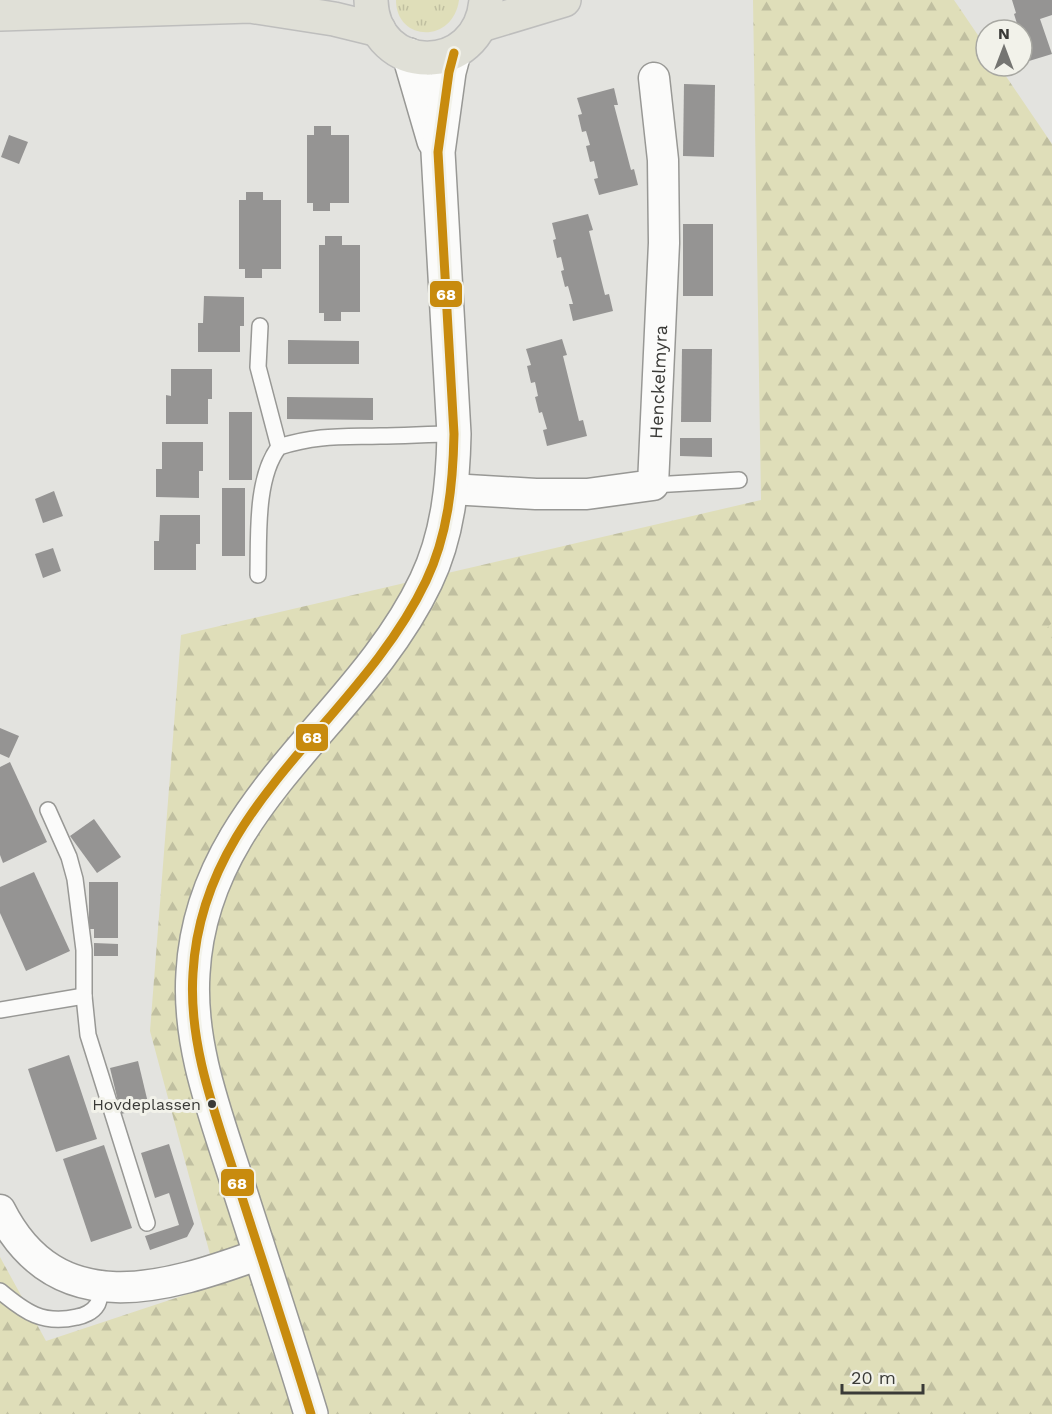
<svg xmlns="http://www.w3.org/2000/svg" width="1052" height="1414" font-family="'Work Sans',sans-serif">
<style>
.grass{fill:url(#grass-tufts)}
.forest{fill:url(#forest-firs)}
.wetland{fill:url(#wetland-marsh)}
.building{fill:#959493}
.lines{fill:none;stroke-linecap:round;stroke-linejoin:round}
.lane-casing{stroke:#989895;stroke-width:18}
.street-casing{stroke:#989895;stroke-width:33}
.secondary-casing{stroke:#989895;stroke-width:36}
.primary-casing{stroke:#bebebd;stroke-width:36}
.lane{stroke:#fbfbfa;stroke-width:15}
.street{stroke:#fbfbfa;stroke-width:30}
.secondary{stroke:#fbfbfa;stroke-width:33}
.primary{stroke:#e0e0d7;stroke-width:33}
.bus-1-casing{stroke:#f2f2ea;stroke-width:14}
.bus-1{stroke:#c88b0e;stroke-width:9}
.bus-dot{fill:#3a3a37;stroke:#f2f2ea;stroke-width:2}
.labels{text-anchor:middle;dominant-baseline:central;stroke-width:6;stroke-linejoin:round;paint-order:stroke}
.bus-label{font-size:16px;fill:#3a3a37;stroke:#f2f2ea;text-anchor:end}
.street-label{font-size:18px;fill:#3a3a37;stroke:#f2f2ea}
.line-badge{stroke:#f2f2ea;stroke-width:2}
.badge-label{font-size:16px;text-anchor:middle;font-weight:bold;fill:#fff}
</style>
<defs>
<pattern id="grass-tufts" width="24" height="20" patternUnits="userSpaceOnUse" patternTransform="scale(1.5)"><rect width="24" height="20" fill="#dfdeb9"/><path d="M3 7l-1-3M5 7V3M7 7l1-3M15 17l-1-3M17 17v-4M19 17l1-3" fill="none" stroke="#c0bfa0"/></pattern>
<pattern id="forest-firs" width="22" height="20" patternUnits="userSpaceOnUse" patternTransform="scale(1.5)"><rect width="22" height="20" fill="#dfdeb9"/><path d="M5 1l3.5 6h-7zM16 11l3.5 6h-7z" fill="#c0bfa0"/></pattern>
<pattern id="wetland-marsh" width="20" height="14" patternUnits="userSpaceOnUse" patternTransform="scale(1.5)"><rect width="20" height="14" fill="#dfdeb9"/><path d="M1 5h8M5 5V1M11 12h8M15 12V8" fill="none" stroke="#c0bfa0"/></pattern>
</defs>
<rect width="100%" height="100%" fill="#e3e3df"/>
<path class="grass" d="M 396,0 L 459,0 C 453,44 396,42 396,0 Z"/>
<path class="forest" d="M 753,0 L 954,0 L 986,47 L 986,66 L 999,66 L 1052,144 L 1052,1414 L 0,1414 L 0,1257 L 46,1341 L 218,1284 L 150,1031 L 181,635 L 761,500 Z"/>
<path class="wetland" d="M 1052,623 L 1052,644 L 1038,637 Z"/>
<g class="building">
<path d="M 1012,0 L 1052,0 L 1052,15 L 1040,19 L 1052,54 L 1029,61 L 1022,39 L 1022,30 L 1019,30 L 1014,14 L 1016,13 Z"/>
<path d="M 684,84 L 715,85 L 714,157 L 683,156 Z"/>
<path d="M 614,88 L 618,105 L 614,105 L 631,170 L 634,169 L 638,185 L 599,195 L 594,179 L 598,178 L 594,161 L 590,162 L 586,146 L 590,145 L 586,131 L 582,132 L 578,115 L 582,114 L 577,98 Z"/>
<path d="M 314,126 L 331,126 L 331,135 L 349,135 L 349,203 L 330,203 L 330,211 L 313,211 L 313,203 L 307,203 L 307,135 L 314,135 Z"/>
<path d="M 9,135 L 28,142 L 19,164 L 1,157 Z"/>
<path d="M 246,192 L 263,192 L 263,200 L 281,200 L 281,269 L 262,269 L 262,278 L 245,278 L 245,269 L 239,269 L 239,200 L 246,200 Z"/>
<path d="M 588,214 L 593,230 L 589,231 L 605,295 L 609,294 L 613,311 L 573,321 L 569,304 L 573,304 L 568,286 L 565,287 L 561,271 L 564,270 L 561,257 L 557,258 L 553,240 L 556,239 L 552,223 Z"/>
<rect x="683" y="224" width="30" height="72"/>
<path d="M 325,236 L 342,236 L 342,245 L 360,245 L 360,312 L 341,312 L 341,321 L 324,321 L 324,313 L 319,313 L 319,245 L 325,245 Z"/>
<path d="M 204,296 L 244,297 L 244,326 L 240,326 L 240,352 L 198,352 L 198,323 L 203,323 Z"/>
<path d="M 562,339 L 567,355 L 563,356 L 579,421 L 583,420 L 587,436 L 547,446 L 543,430 L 547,429 L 542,412 L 539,413 L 535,397 L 538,396 L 535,382 L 531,383 L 527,366 L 531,365 L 526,349 Z"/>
<path d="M 288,340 L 359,341 L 359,364 L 288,364 Z"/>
<path d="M 682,349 L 712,349 L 711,422 L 681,422 Z"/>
<path d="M 171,369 L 212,369 L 212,399 L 208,399 L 208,424 L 166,424 L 166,395 L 171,396 Z"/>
<path d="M 287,397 L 373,398 L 373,420 L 287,419 Z"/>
<rect x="229" y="412" width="23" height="68"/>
<path d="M 680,438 L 712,438 L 712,457 L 680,456 Z"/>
<path d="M 162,442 L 203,442 L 203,471 L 199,471 L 199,498 L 156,497 L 156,469 L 162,469 Z"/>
<rect x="222" y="488" width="23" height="68"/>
<path d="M 54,491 L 63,516 L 43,523 L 35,499 Z"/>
<path d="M 160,515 L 200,515 L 200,544 L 196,544 L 196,570 L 154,570 L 154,541 L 159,541 Z"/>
<path d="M 53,548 L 61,571 L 43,578 L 35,554 Z"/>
<path d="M 0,728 L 19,736 L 9,758 L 0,754 Z"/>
<path d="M 10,762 L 47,842 L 3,863 L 0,855 L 0,767 Z"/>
<path d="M 94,819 L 121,857 L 97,873 L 70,836 Z"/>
<path d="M 34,872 L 70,951 L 26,971 L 0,913 L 0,887 Z"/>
<path d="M 89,882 L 118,882 L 118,938 L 94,938 L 94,929 L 89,929 Z"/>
<path d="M 94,943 L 118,944 L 118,956 L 94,956 Z"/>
<path d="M 69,1055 L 97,1139 L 56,1152 L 28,1069 Z"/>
<path d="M 138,1061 L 149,1107 L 121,1114 L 110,1068 Z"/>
<path d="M 169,1144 L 194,1224 L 187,1237 L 150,1250 L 145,1236 L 179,1225 L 169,1193 L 155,1198 L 141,1153 Z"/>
<path d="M 104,1145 L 132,1228 L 91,1242 L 63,1159 Z"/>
</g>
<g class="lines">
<defs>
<g id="lane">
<path d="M 260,326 L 258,367 L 279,447"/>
<path d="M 653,485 L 739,480"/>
<path d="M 258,575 C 259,538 255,478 279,447 C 317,435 341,437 380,436 C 404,436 429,434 454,434"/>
<path d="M 48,810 L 69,857 L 75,879 L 84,950 L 84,996 L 88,1035 L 147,1223"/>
<path d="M 0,1010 L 84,996"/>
<path d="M 0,1291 C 25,1312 43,1325 77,1317 C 83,1316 93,1312 97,1305 C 100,1301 100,1292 101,1287"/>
</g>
<g id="street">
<path id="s1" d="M 451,489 L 536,494 L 587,494 L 653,485 L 664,243 L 663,160 L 654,78"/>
<path d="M 0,1210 C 57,1323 166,1288 260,1254"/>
</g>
<g id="secondary">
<path d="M 409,55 L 434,141"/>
<path d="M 311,1414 C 288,1338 263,1263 239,1188 C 217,1118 188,1047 193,973 C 202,803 359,722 426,581 C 448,535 453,484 454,434 L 438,152 L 449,72 L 454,53"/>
</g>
<g id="primary">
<path d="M 371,0 C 373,77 480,78 486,0"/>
<path d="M 0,14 L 250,6 L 334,19 L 379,30"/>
<path d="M 481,25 L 564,0"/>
</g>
</defs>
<use href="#lane" class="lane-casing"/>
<use href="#street" class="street-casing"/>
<use href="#secondary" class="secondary-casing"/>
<use href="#primary" class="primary-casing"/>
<use href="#lane" class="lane"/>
<use href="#street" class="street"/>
<use href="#secondary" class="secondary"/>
<use href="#primary" class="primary"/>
<defs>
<path id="bus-1" d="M 311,1414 C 288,1338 263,1263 239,1188 C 217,1118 188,1047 193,973 C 202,803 359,722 426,581 C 448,535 453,484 454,434 L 438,152 L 449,72 L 454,53"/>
</defs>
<use href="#bus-1" class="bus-1-casing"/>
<use href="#bus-1" class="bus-1"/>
</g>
<circle class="bus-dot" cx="212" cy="1104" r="5"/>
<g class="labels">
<g class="bus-label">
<text x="201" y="1104">Hovdeplassen</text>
</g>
<g class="street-label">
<text stroke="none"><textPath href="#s1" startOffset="306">Henckelmyra</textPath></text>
</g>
</g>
<g class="line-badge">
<rect x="429" y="280" width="34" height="28" rx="6" fill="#c88b0e"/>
<rect x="295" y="723" width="34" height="29" rx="6" fill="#c88b0e"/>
<rect x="220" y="1168" width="35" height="29" rx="6" fill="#c88b0e"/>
</g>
<g class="badge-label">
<text x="446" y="300">68</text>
<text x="312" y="743">68</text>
<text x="237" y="1189">68</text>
</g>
<g transform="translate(1004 48)"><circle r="28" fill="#f2f2ea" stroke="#a8a8a2" stroke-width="1.5"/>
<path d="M0-4.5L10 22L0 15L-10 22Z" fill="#757572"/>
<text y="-9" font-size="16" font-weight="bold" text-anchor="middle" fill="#3a3a37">N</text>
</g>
<path d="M842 1384v9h81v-9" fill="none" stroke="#3a3a37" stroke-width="3"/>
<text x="851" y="1384" font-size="18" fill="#3a3a37" stroke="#f2f2ea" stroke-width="4.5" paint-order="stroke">20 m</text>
</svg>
